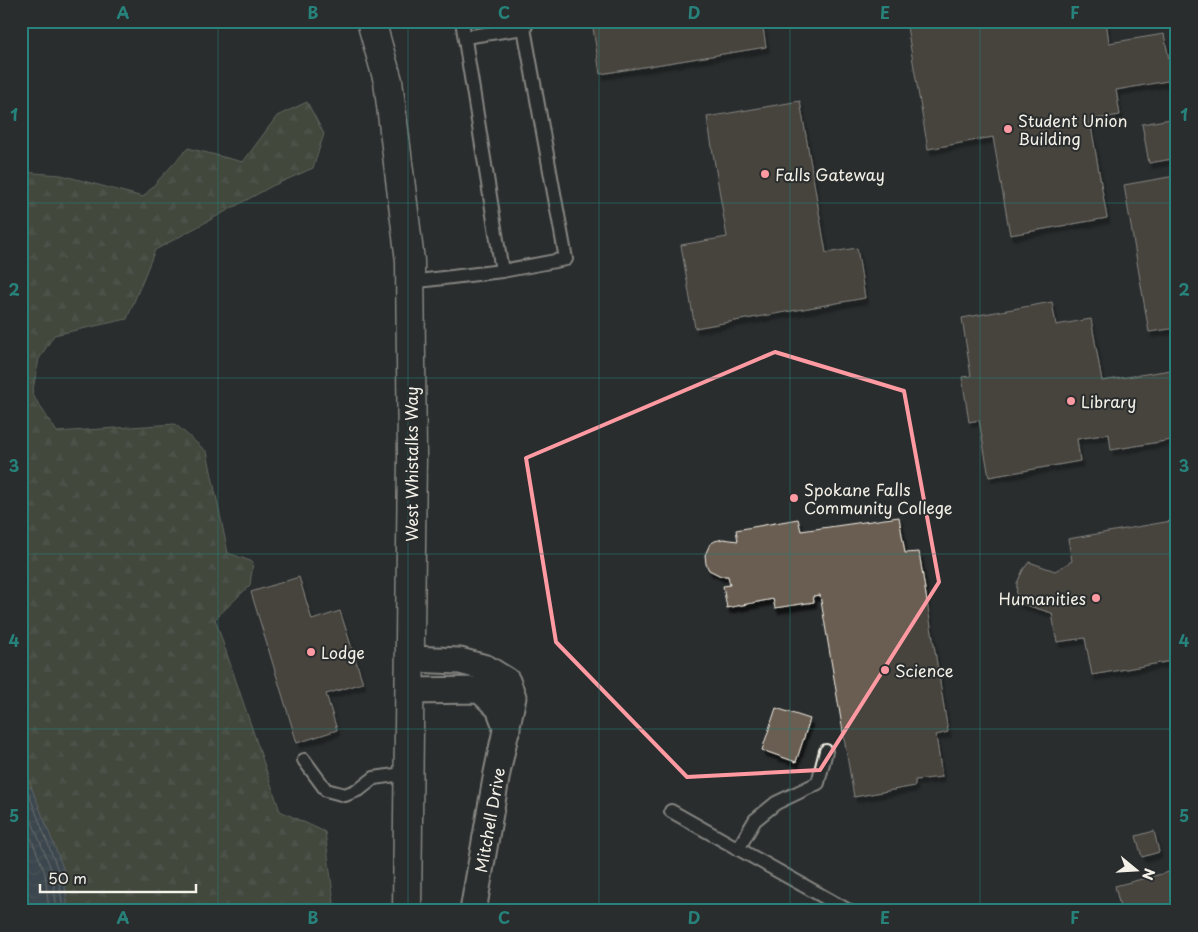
<svg xmlns="http://www.w3.org/2000/svg" width="1198" height="932" font-family="'Playpen Sans',sans-serif">
<style>
.forest{fill:url(#forest-firs);stroke:#a9ac9c}
.wetland{fill:url(#wetland-marsh);stroke:#a9ac9c}
.water{fill:url(#water-waves);stroke:#939da3}
.lines{fill:none;stroke-linecap:round;stroke-linejoin:round}
.shore{stroke:#b3b9ba;stroke-width:1}
.building{fill:#6a5d51;stroke:#f4f1e8;filter:url(#shadow)}
.lane-casing{stroke:#f4f1e8;stroke-width:16}
.street-casing{stroke:#f4f1e8;stroke-width:29}
.primary-casing{stroke:#f4f1e8;stroke-width:31}
.lane{stroke:#2a2d2e;stroke-width:12}
.street{stroke:#2a2d2e;stroke-width:25}
.primary{stroke:#2a2d2e;stroke-width:28}
.marked{fill:none;stroke:#ff9aa2;stroke-width:4;stroke-linejoin:round}
.grid{fill:none;stroke:#26827a;stroke-width:1;stroke-opacity:0.55}
.poi-dot{fill:#ff9aa2;stroke:#2a2d2e;stroke-width:2}
.labels{text-anchor:middle;dominant-baseline:central;stroke-width:4;stroke-linejoin:round;paint-order:stroke}
.poi-label{font-size:16px;fill:#f4f1e8;stroke:#2a2d2e;text-anchor:start}
.street-label{font-size:16px;fill:#f4f1e8;stroke:#2a2d2e}
.neatline{fill:none;stroke:#26827a;stroke-width:2}
.grid-label{font-size:16px;text-anchor:middle;font-weight:bold;fill:#26827a}
</style>
<defs>
<pattern id="forest-firs" width="22" height="20" patternUnits="userSpaceOnUse" patternTransform="scale(1.25)"><rect width="22" height="20" fill="#5e684f"/><path d="M5 1l3.5 6h-7zM16 11l3.5 6h-7z" fill="#767e68"/></pattern>
<pattern id="wetland-marsh" width="20" height="14" patternUnits="userSpaceOnUse" patternTransform="scale(1.25)"><rect width="20" height="14" fill="#5e684f"/><path d="M1 5h8M5 5V1M11 12h8M15 12V8" fill="none" stroke="#767e68"/></pattern>
<pattern id="water-waves" width="16" height="10" patternUnits="userSpaceOnUse" patternTransform="scale(1.25)"><rect width="16" height="10" fill="#526575"/><path d="M0 5q4-4 8 0t8 0" fill="none" stroke="#6c7c89"/></pattern>
<filter id="shadow"><feDropShadow dx="3" dy="5.5" stdDeviation="1" flood-color="#0009"/></filter>
</defs>
<rect width="100%" height="100%" fill="#2a2d2e"/>
<filter id="ink" filterUnits="userSpaceOnUse"><feTurbulence type="fractalNoise" baseFrequency=".02" numOctaves="2"/><feDisplacementMap in="SourceGraphic" scale="10" xChannelSelector="R" yChannelSelector="G"/><feConvolveMatrix kernelMatrix="1 2 1 2 8 2 1 2 1" color-interpolation-filters="sRGB"/></filter>
<g filter="url(#ink)">
<path class="forest" d="M 307,102 L 324,134 L 313,168 L 272,186 L 155,250 L 127,319 L 54,335 L 39,359 L 32,394 L 57,432 L 175,424 L 207,452 L 228,553 L 253,562 L 250,585 L 215,619 L 280,811 L 325,832 L 335,911 L 68,911 L 63,868 L 32,789 L 21,756 L 21,172 L 61,175 L 143,197 L 188,148 L 243,162 L 277,116 Z"/>
<path class="wetland" d="M 21,756 L 32,789 L 21,781 Z"/>
<path class="water" d="M 21,781 L 32,789 L 63,868 L 68,911 L 21,911 Z"/>
<g class="lines">
<g class="shore">
<path d="M 21,787 L 28,792 L 58,870 L 63,911"/>
<path d="M 21,795 L 52,871 L 57,911"/>
<path d="M 21,813 L 45,873 L 49,911"/>
</g>
</g>
<g class="building">
<path d="M 592,21 L 762,21 L 766,47 L 600,74 Z"/>
<path d="M 906,21 L 1106,21 L 1109,43 L 1164,34 L 1173,80 L 1116,90 L 1120,115 L 1090,120 L 1107,218 L 1010,235 L 993,137 L 928,149 Z"/>
<path d="M 800,101 L 826,253 L 857,248 L 865,298 L 695,328 L 681,245 L 727,237 L 707,117 Z"/>
<path d="M 1177,118 L 1177,328 L 1149,332 L 1124,185 L 1175,176 L 1172,159 L 1149,163 L 1142,124 Z"/>
<path d="M 1052,302 L 1056,325 L 1091,319 L 1102,381 L 1177,369 L 1177,439 L 1111,450 L 1109,434 L 1077,439 L 1080,461 L 989,477 L 979,420 L 969,422 L 962,377 L 971,376 L 962,318 Z"/>
<path d="M 899,517 L 905,553 L 919,552 L 948,732 L 936,735 L 942,777 L 915,780 L 915,786 L 854,797 L 820,595 L 813,596 L 814,602 L 775,608 L 773,599 L 727,608 L 723,586 L 730,585 L 728,576 L 721,576 L 709,570 L 706,564 L 705,555 L 710,544 L 715,541 L 723,539 L 738,541 L 736,530 L 798,519 L 801,531 Z"/>
<path d="M 1177,520 L 1177,660 L 1092,675 L 1085,638 L 1057,642 L 1052,613 L 1016,602 L 1017,583 L 1023,570 L 1029,562 L 1055,571 L 1072,561 L 1068,539 Z"/>
<path d="M 299,577 L 312,620 L 340,611 L 363,683 L 326,694 L 337,730 L 297,743 L 251,592 Z"/>
<path d="M 776,708 L 810,719 L 796,762 L 762,750 Z"/>
<path d="M 1154,831 L 1159,852 L 1142,857 L 1136,836 Z"/>
<path d="M 1177,870 L 1177,911 L 1121,911 L 1115,886 Z"/>
</g>
<g class="lines">
<defs>
<g id="lane">
<path d="M 462,21 L 502,271"/>
<path d="M 465,37 L 524,28 L 529,21"/>
<path d="M 410,282 L 502,271 L 566,259 L 524,28"/>
<path d="M 304,760 L 326,790 L 345,795 L 360,789 L 374,778 L 410,773"/>
<path d="M 671,811 L 849,911"/>
<path d="M 738,849 L 755,820 L 776,803 L 818,783 L 826,751"/>
</g>
<g id="street">
<path d="M 411,659 L 460,661 L 486,668 L 507,681 L 513,697 L 497,773 L 473,911"/>
<path d="M 410,691 L 480,690 L 499,708 L 507,729"/>
</g>
<path id="primary" d="M 371,21 L 388,81 L 410,261 L 412,456 L 407,911"/>
</defs>
<use href="#lane" class="lane-casing"/>
<use href="#street" class="street-casing"/>
<use href="#primary" class="primary-casing"/>
<use href="#lane" class="lane"/>
<use href="#street" class="street"/>
<use href="#primary" class="primary"/>
</g>
</g>
<path d="M0 0H1198V932H0ZM 775,352 L 904,391 L 939,582 L 820,770 L 687,777 L 556,642 L 526,458 Z" fill="#2a2d2e" fill-opacity=".55" fill-rule="evenodd"/>
<path class="marked" d="M 775,352 L 904,391 L 939,582 L 820,770 L 687,777 L 556,642 L 526,458 Z"/>
<path class="grid" d="M 218,21 L 218,911M 408,21 L 408,911M 599,21 L 599,911M 790,21 L 790,911M 980,21 L 980,911M 21,203 L 1177,203M 21,378 L 1177,378M 21,554 L 1177,554M 21,729 L 1177,729"/>
<g class="poi-dot">
<circle cx="1008" cy="129" r="5"/>
<circle cx="765" cy="174" r="5"/>
<circle cx="1071" cy="401" r="5"/>
<circle cx="794" cy="498" r="5"/>
<circle cx="1096" cy="598" r="5"/>
<circle cx="311" cy="652" r="5"/>
<circle cx="885" cy="670" r="5"/>
</g>
<g class="labels">
<g class="poi-label">
<text x="1018" y="120">Student Union<tspan x="1018" dy="18">Building</tspan></text>
<text x="775" y="174">Falls Gateway</text>
<text x="1081" y="401">Library</text>
<text x="804" y="489">Spokane Falls<tspan x="804" dy="18">Community College</tspan></text>
<text x="1086" y="598" text-anchor="end">Humanities</text>
<text x="321" y="652">Lodge</text>
<text x="895" y="670">Science</text>
</g>
<g class="street-label">
<text transform="translate(411 464) rotate(-90)">West Whistalks Way</text>
<text transform="translate(489 820) rotate(-80)">Mitchell Drive</text>
</g>
</g>
<rect width="1198" height="932" fill="none" stroke="#2a2d2e" stroke-width="55"/>
<g transform="translate(1136 870) rotate(108)" stroke="#2a2d2e" stroke-width="4" paint-order="stroke">
<path d="M0-4L9 19L0 12L-9 19Z" fill="#f4f1e8"/>
<text y="-8" font-size="14" font-weight="bold" text-anchor="middle" fill="#f4f1e8">N</text>
</g>
<path d="M40 884v8h156v-8" fill="none" stroke="#f4f1e8" stroke-width="2.5"/>
<text x="48" y="884" font-size="15" fill="#f4f1e8" stroke="#2a2d2e" stroke-width="4" paint-order="stroke">50 m</text>
<rect x="28" y="28" width="1142" height="876" class="neatline"/>
<g class="grid-label">
<text x="123" y="19">A</text>
<text x="313" y="19">B</text>
<text x="504" y="19">C</text>
<text x="694" y="19">D</text>
<text x="885" y="19">E</text>
<text x="1075" y="19">F</text>
<text x="14" y="121">1</text>
<text x="1184" y="121">1</text>
<text x="14" y="296">2</text>
<text x="1184" y="296">2</text>
<text x="14" y="472">3</text>
<text x="1184" y="472">3</text>
<text x="14" y="647">4</text>
<text x="1184" y="647">4</text>
<text x="14" y="822">5</text>
<text x="1184" y="822">5</text>
<text x="123" y="924">A</text>
<text x="313" y="924">B</text>
<text x="504" y="924">C</text>
<text x="694" y="924">D</text>
<text x="885" y="924">E</text>
<text x="1075" y="924">F</text>
</g>
</svg>
